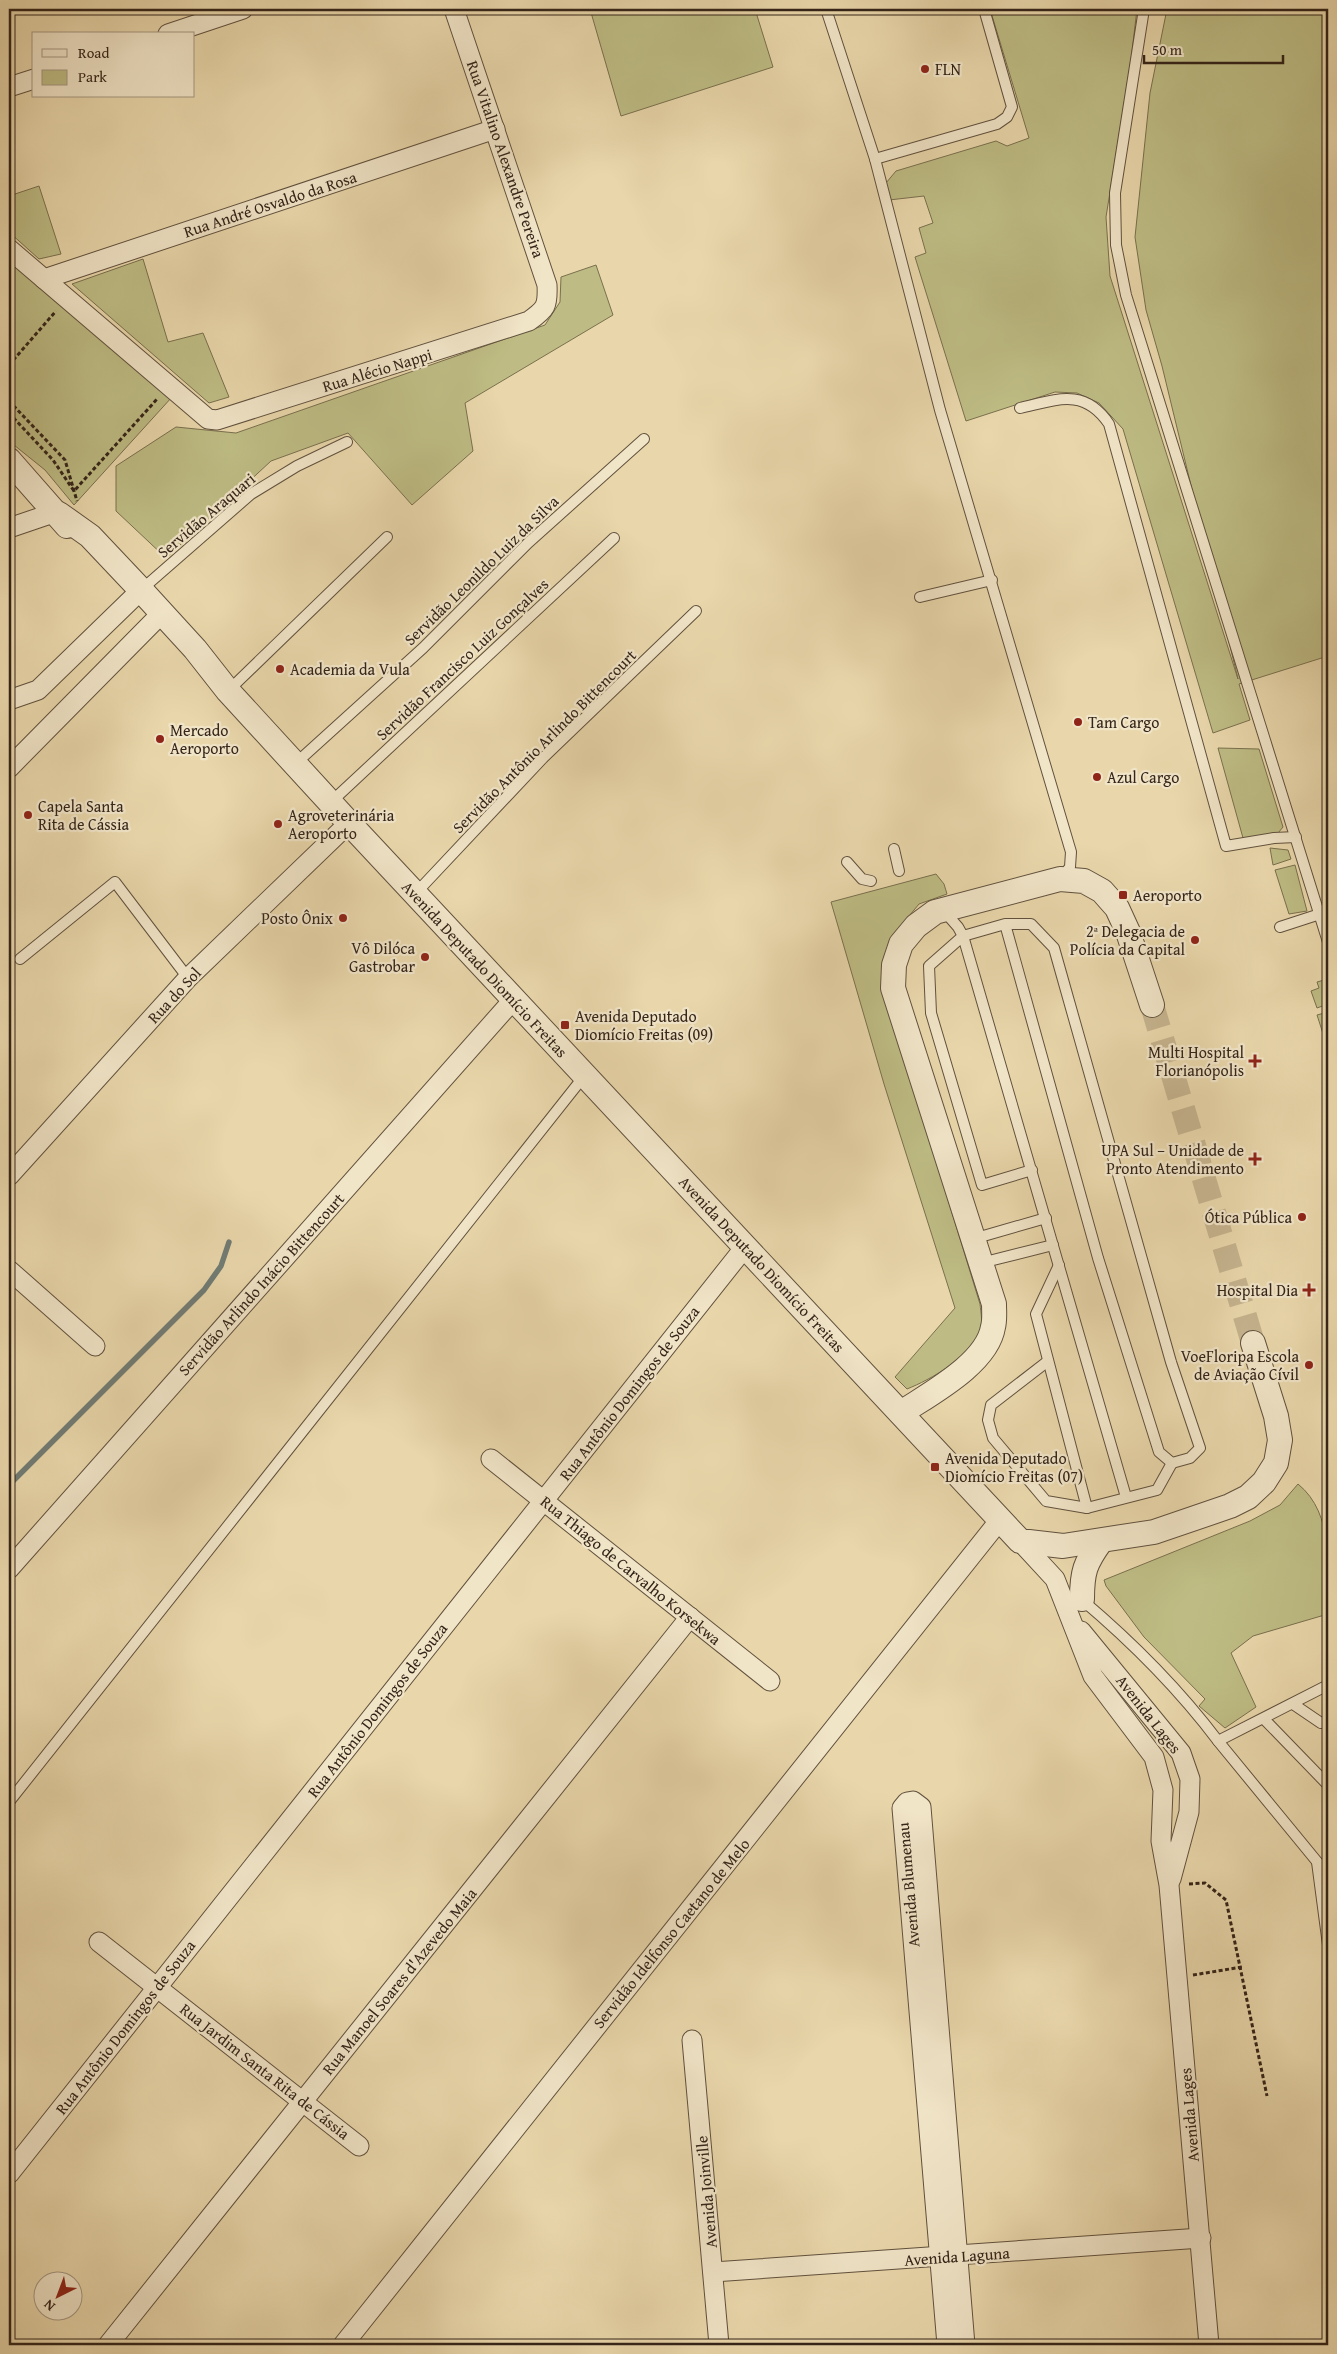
<svg xmlns="http://www.w3.org/2000/svg" width="1337" height="2354" font-family="'Gentium Book Plus',serif">
<style>
.green{fill:#bebc84;stroke:#79704e}
.lines{fill:none;stroke-linecap:round;stroke-linejoin:round}
.stream{stroke:#717c75;stroke-width:5.5}
.tertiary-tunnel{stroke:#c5b38e;stroke-width:24;stroke-dasharray:24 12;stroke-linecap:butt}
.service-casing{stroke:#61513e;stroke-width:12}
.minor-casing{stroke:#61513e;stroke-width:21}
.tertiary-casing{stroke:#61513e;stroke-width:26}
.path{stroke:#342419;stroke-width:3;stroke-dasharray:4 2.5;stroke-linecap:butt}
.service{stroke:#f1e5c8;stroke-width:10}
.minor{stroke:#f1e5c8;stroke-width:19}
.tertiary{stroke:#f1e5c8;stroke-width:24}
.poi-dot{fill:#8f2418;stroke:#f1e5c8;stroke-width:2}
.labels{text-anchor:middle;dominant-baseline:central;stroke-width:4.5;stroke-linejoin:round;paint-order:stroke}
.poi-label{font-size:16px;fill:#342419;stroke:#f1e5c8;text-anchor:start}
.street-label{font-size:16px;fill:#342419;stroke:#f1e5c8}
</style>
<rect width="100%" height="100%" fill="#e9d7ab"/>
<filter id="stains"><feTurbulence type="fractalNoise" baseFrequency=".004" numOctaves="4"/><feColorMatrix values="0 0 0 0 .2 0 0 0 0 .09 0 0 0 0 .02 0 0 0 .5 -.17"/></filter>
<radialGradient id="worn" r=".72"><stop offset=".6" stop-color="#630" stop-opacity="0"/><stop offset="1" stop-color="#630" stop-opacity=".3"/></radialGradient>
<g class="green">
<path d="M 590,9 L 755,9 L 773,67 L 621,116 Z"/>
<path d="M 990,9 L 1137,9 L 1131,60 L 1106,217 L 1110,276 L 1238,679 L 1162,366 L 1146,310 L 1135,237 L 1150,93 L 1167,9 L 1328,9 L 1328,656 L 1239,684 L 1250,720 L 1213,733 L 1123,429 L 1099,403 L 1077,393 L 1055,392 L 966,421 L 915,257 L 926,253 L 919,228 L 933,223 L 924,196 L 889,200 L 886,183 L 896,171 L 996,141 L 1007,146 L 1029,138 Z"/>
<path d="M 39,186 L 61,254 L 39,259 L 9,232 L 9,196 Z"/>
<path d="M 9,258 L 172,397 L 74,505 L 45,470 L 9,441 Z"/>
<path d="M 143,259 L 168,342 L 203,333 L 229,397 L 209,403 L 72,284 Z"/>
<path d="M 596,265 L 613,315 L 465,403 L 473,451 L 412,505 L 348,433 L 271,461 L 166,558 L 116,511 L 116,466 L 176,427 L 236,433 L 545,325 L 560,302 L 561,277 Z"/>
<path d="M 1218,748 L 1259,749 L 1283,827 L 1274,838 L 1243,838 Z"/>
<path d="M 1270,848 L 1288,850 L 1291,859 L 1273,865 Z"/>
<path d="M 1295,865 L 1307,911 L 1289,914 L 1275,870 Z"/>
<path d="M 936,874 L 944,884 L 947,894 L 919,904 L 895,933 L 883,987 L 980,1304 C 981,1313 983,1323 980,1332 C 972,1356 930,1380 907,1389 L 895,1377 L 955,1308 L 884,1084 L 831,902 Z"/>
<path d="M 1328,979 L 1328,1004 L 1317,1008 L 1311,991 L 1319,988 L 1317,982 Z"/>
<path d="M 1328,1012 L 1328,1049 L 1317,1015 Z"/>
<path d="M 1298,1484 C 1335,1514 1328,1571 1328,1614 L 1253,1636 L 1231,1653 L 1256,1707 L 1225,1728 L 1199,1706 L 1205,1699 L 1144,1637 L 1106,1586 L 1104,1580 L 1250,1521 L 1280,1505 Z"/>
</g>
<g class="lines">
<path class="stream" d="M 9,1485 L 204,1290 L 221,1266 L 229,1242"/>
<path class="tertiary-tunnel" d="M 1152,1005 L 1253,1343"/>
<defs>
<g id="service">
<path d="M 826,9 L 875,159 L 940,410 L 1071,852 L 1070,867 L 1062,877"/>
<path d="M 1144,9 L 1115,193 L 1116,245 L 1126,295 L 1328,942"/>
<path d="M 875,159 L 997,124 L 1007,117 L 1012,107 L 984,9"/>
<path d="M 1020,408 C 1056,400 1084,387 1109,424 L 1226,846 L 1274,838 L 1296,837"/>
<path d="M 141,590 L 251,494 L 297,466 L 347,442"/>
<path d="M 920,597 L 992,580"/>
<path d="M 228,691 L 387,537"/>
<path d="M 295,764 L 423,648 L 528,543 L 644,439"/>
<path d="M 330,803 L 614,538"/>
<path d="M 894,849 L 899,871"/>
<path d="M 847,862 L 862,879 L 871,881"/>
<path d="M 415,894 L 543,758 L 696,611"/>
<path d="M 944,911 L 958,927 L 963,936 L 1005,924 L 1031,924 L 1054,948 L 1171,1362 L 1200,1448 L 1190,1458 L 1172,1463 L 1159,1452 L 1098,1258 L 1005,924"/>
<path d="M 1280,927 L 1320,914"/>
<path d="M 20,959 L 115,882 L 188,978"/>
<path d="M 1032,1170 L 982,1185 L 931,1013 L 929,966 L 963,936 L 1126,1497"/>
<path d="M 973,1239 L 1046,1218"/>
<path d="M 981,1263 L 1053,1245"/>
<path d="M 1059,1265 L 1036,1314 L 1087,1508 L 1157,1490 L 1172,1463"/>
<path d="M 1048,1361 L 991,1405 L 988,1420 L 993,1438 L 1046,1501 L 1087,1508"/>
<path d="M 1081,1599 C 1132,1642 1178,1688 1218,1741 L 1328,1685"/>
<path d="M 1293,1704 L 1321,1723 L 1328,1723"/>
<path d="M 1264,1719 L 1328,1785"/>
<path d="M 1218,1741 L 1328,1875"/>
<path d="M 9,1802 L 585,1075"/>
<path d="M 1317,1862 L 1328,1945"/>
</g>
<g id="minor">
<path d="M 168,34 L 243,9"/>
<path d="M 9,87 L 34,79"/>
<path d="M 9,249 L 208,419 L 217,420 L 529,321 C 546,309 548,306 547,285 L 454,9"/>
<path d="M 44,279 L 495,129"/>
<path d="M 9,528 L 56,512"/>
<path d="M 9,700 L 38,690 L 141,590"/>
<path d="M 9,768 L 162,613"/>
<path d="M 9,1176 L 188,978 L 349,823"/>
<path d="M 9,1270 L 95,1346"/>
<path d="M 491,1459 L 770,1681"/>
<path d="M 1020,1541 L 1055,1579 L 1093,1676 L 1154,1757 L 1163,1790 L 1161,1841 L 1169,1885 L 1209,2345"/>
<path d="M 9,1569 L 514,999"/>
<path d="M 1081,1631 L 1181,1753 L 1190,1779 L 1189,1812 L 1171,1879"/>
<path d="M 99,1942 L 359,2146"/>
<path d="M 692,2040 L 719,2345"/>
<path d="M 9,2174 L 745,1247"/>
<path d="M 713,2272 L 1201,2238"/>
<path d="M 108,2345 L 690,1617"/>
<path d="M 343,2345 L 999,1521"/>
<path d="M 947,2345 L 902,1808 L 907,1802 L 913,1801 L 921,1807 L 965,2345"/>
</g>
<g id="tertiary">
<path d="M 9,460 L 67,526"/>
<path d="M 59,514 L 90,536 L 141,590 L 195,649 L 228,691 L 349,823 L 1020,1541 L 1063,1546 L 1154,1532 L 1230,1506 L 1248,1497 L 1264,1482 L 1276,1463 L 1280,1440 L 1276,1416 L 1253,1343"/>
<path d="M 901,1413 C 929,1394 987,1364 993,1327 C 995,1320 994,1311 994,1304 L 893,988 L 894,965 L 901,944 L 916,926 L 935,912 L 1060,879 L 1084,881 L 1102,891 L 1117,908 L 1128,932 L 1152,1005"/>
<path d="M 1082,1599 C 1082,1572 1085,1563 1101,1541"/>
</g>
</defs>
<use href="#service" class="service-casing"/>
<use href="#minor" class="minor-casing"/>
<use href="#tertiary" class="tertiary-casing"/>
<g class="path">
<path d="M 9,365 L 56,311"/>
<path d="M 9,401 L 65,460 L 77,501"/>
<path d="M 9,413 L 53,460 L 74,491 L 158,398"/>
<path d="M 1189,1884 L 1205,1883 L 1226,1900 L 1267,2096"/>
<path d="M 1193,1975 L 1242,1967"/>
</g>
<use href="#service" class="service"/>
<use href="#minor" class="minor"/>
<use href="#tertiary" class="tertiary"/>
</g>
<g class="poi-dot">
<circle cx="925" cy="69" r="5"/>
<circle cx="280" cy="669" r="5"/>
<circle cx="1078" cy="722" r="5"/>
<circle cx="160" cy="739" r="5"/>
<circle cx="1097" cy="777" r="5"/>
<circle cx="28" cy="815" r="5"/>
<circle cx="278" cy="824" r="5"/>
<rect x="1118" y="890" width="10" height="10" rx="2.5"/>
<circle cx="343" cy="918" r="5"/>
<circle cx="1195" cy="940" r="5"/>
<circle cx="425" cy="957" r="5"/>
<rect x="560" y="1020" width="10" height="10" rx="2.5"/>
<path d="M1252.5 1053.5h5v5h5v5h-5v5h-5v-5h-5v-5h5z"/>
<path d="M1252.5 1151.5h5v5h5v5h-5v5h-5v-5h-5v-5h5z"/>
<circle cx="1302" cy="1217" r="5"/>
<path d="M1306.5 1282.5h5v5h5v5h-5v5h-5v-5h-5v-5h5z"/>
<circle cx="1309" cy="1365" r="5"/>
<rect x="930" y="1462" width="10" height="10" rx="2.5"/>
</g>
<g class="labels">
<g class="poi-label">
<text x="935" y="69">FLN</text>
<text x="290" y="669">Academia da Vula</text>
<text x="1088" y="722">Tam Cargo</text>
<text x="170" y="730">Mercado<tspan x="170" dy="18">Aeroporto</tspan></text>
<text x="1107" y="777">Azul Cargo</text>
<text x="38" y="806">Capela Santa<tspan x="38" dy="18">Rita de Cássia</tspan></text>
<text x="288" y="815">Agroveterinária<tspan x="288" dy="18">Aeroporto</tspan></text>
<text x="1133" y="895">Aeroporto</text>
<text x="333" y="918" text-anchor="end">Posto Ônix</text>
<text x="1185" y="931" text-anchor="end">2ª Delegacia de<tspan x="1185" dy="18">Polícia da Capital</tspan></text>
<text x="415" y="948" text-anchor="end">Vô Dilóca<tspan x="415" dy="18">Gastrobar</tspan></text>
<text x="575" y="1016">Avenida Deputado<tspan x="575" dy="18">Diomício Freitas (09)</tspan></text>
<text x="1244" y="1052" text-anchor="end">Multi Hospital<tspan x="1244" dy="18">Florianópolis</tspan></text>
<text x="1244" y="1150" text-anchor="end">UPA Sul – Unidade de<tspan x="1244" dy="18">Pronto Atendimento</tspan></text>
<text x="1292" y="1217" text-anchor="end">Ótica Pública</text>
<text x="1298" y="1290" text-anchor="end">Hospital Dia</text>
<text x="1299" y="1356" text-anchor="end">VoeFloripa Escola<tspan x="1299" dy="18">de Aviação Cívil</tspan></text>
<text x="945" y="1458">Avenida Deputado<tspan x="945" dy="18">Diomício Freitas (07)</tspan></text>
</g>
<g class="street-label">
<text transform="translate(506 159) rotate(71)">Rua Vitalino Alexandre Pereira</text>
<text transform="translate(270 204) rotate(-18)">Rua André Osvaldo da Rosa</text>
<text transform="translate(377 370) rotate(-17)">Rua Alécio Nappi</text>
<text transform="translate(206 515) rotate(-40)">Servidão Araquari</text>
<text transform="translate(481 570) rotate(-44)">Servidão Leonildo Luiz da Silva</text>
<text transform="translate(462 659) rotate(-43)">Servidão Francisco Luiz Gonçalves</text>
<text transform="translate(544 741) rotate(-45)">Servidão Antônio Arlindo Bittencourt</text>
<text transform="translate(485 969) rotate(47)">Avenida Deputado Diomício Freitas</text>
<text transform="translate(174 995) rotate(-47)">Rua do Sol</text>
<text transform="translate(762 1264) rotate(47)">Avenida Deputado Diomício Freitas</text>
<text transform="translate(261 1284) rotate(-48)">Servidão Arlindo Inácio Bittencourt</text>
<text transform="translate(629 1393) rotate(-52)">Rua Antônio Domingos de Souza</text>
<text transform="translate(631 1570) rotate(39)">Rua Thiago de Carvalho Korsekwa</text>
<text transform="translate(377 1710) rotate(-52)">Rua Antônio Domingos de Souza</text>
<text transform="translate(1149 1714) rotate(52)">Avenida Lages</text>
<text transform="translate(908 1885) rotate(-95)">Avenida Blumenau</text>
<text transform="translate(671 1933) rotate(-51)">Servidão Idelfonso Caetano de Melo</text>
<text transform="translate(399 1981) rotate(-51)">Rua Manoel Soares d'Azevedo Maia</text>
<text transform="translate(125 2027) rotate(-52)">Rua Antônio Domingos de Souza</text>
<text transform="translate(265 2071) rotate(38)">Rua Jardim Santa Rita de Cássia</text>
<text transform="translate(1189 2115) rotate(-95)">Avenida Lages</text>
<text transform="translate(706 2192) rotate(-95)">Avenida Joinville</text>
<text transform="translate(957 2256) rotate(-4)">Avenida Laguna</text>
</g>
</g>
<rect width="1337" height="2354" fill="none" stroke="#e9d7ab" stroke-width="30"/>
<rect x="10" y="10" width="1317" height="2334" fill="none" stroke="#342419" stroke-width="2.5"/>
<rect x="15" y="15" width="1307" height="2324" fill="none" stroke="#342419"/>
<rect x="32" y="32" width="162" height="65" fill="#f1e5c8" stroke="#a59882"/>
<rect x="42" y="49" width="25" height="8" fill="#f1e5c8" stroke="#a59882"/>
<text x="78" y="58" font-size="15" fill="#342419">Road</text>
<rect x="42" y="70" width="25" height="15" fill="#bebc84" stroke="#a59882"/>
<text x="78" y="82" font-size="15" fill="#342419">Park</text>
<g transform="translate(58 2296) rotate(222)"><circle r="24" fill="#f1e5c8" stroke="#a59882"/>
<path d="M0-4L9 19L0 12L-9 19Z" fill="#8f2418"/>
<text y="-8" font-size="14" font-weight="bold" text-anchor="middle" fill="#342419">N</text>
</g>
<path d="M1144 55v8h139v-8" fill="none" stroke="#342419" stroke-width="2.5"/>
<text x="1152" y="55" font-size="15" fill="#342419" stroke="#f1e5c8" stroke-width="4" paint-order="stroke">50 m</text>
<rect width="100%" height="100%" filter="url(#stains)"/>
<rect width="100%" height="100%" fill="url(#worn)"/>
</svg>
